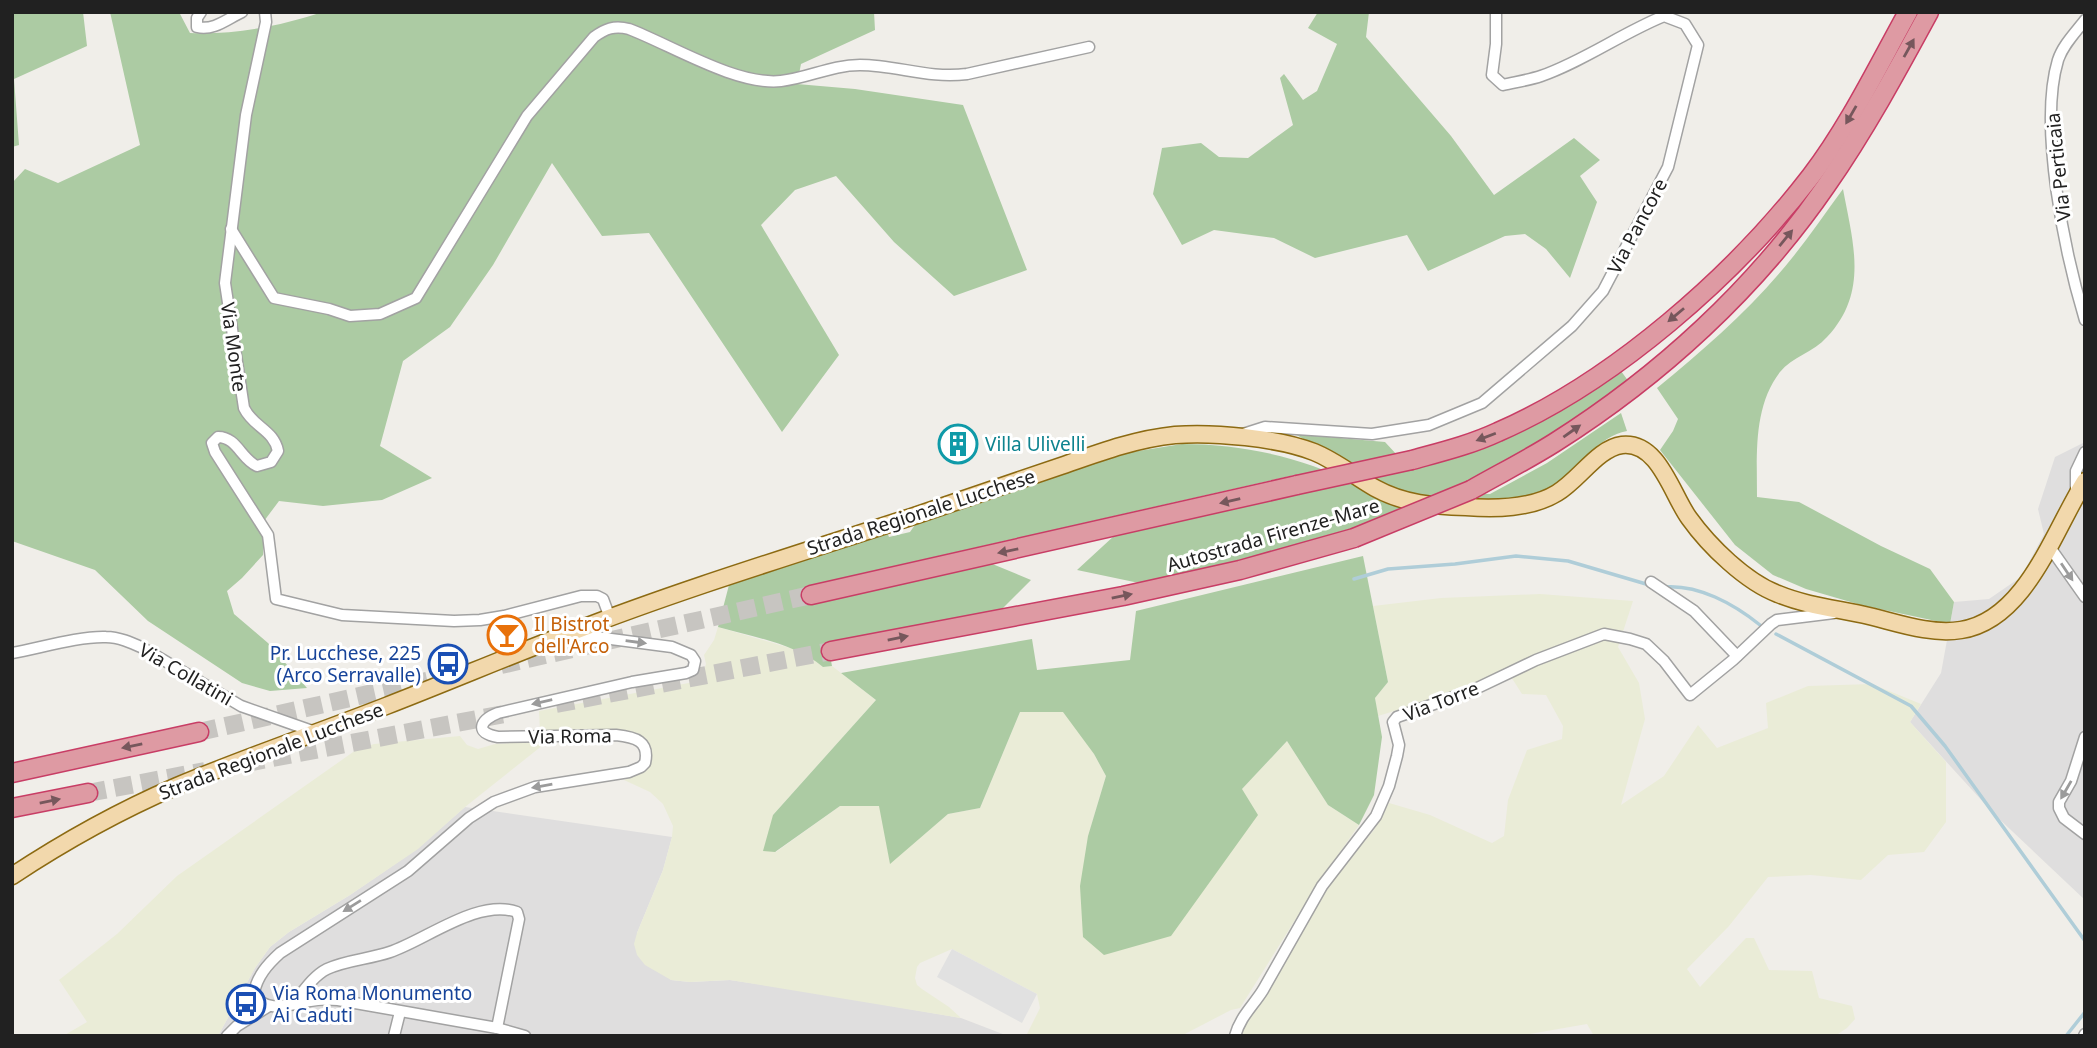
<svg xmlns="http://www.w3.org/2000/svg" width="2097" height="1048" font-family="'Noto Sans',sans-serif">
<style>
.residential{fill:#dfdede}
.farmland{fill:#eaecd7}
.forest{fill:#accba3}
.parking{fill:#e1e1e1}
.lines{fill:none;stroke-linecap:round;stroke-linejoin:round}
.stream{stroke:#afcdd8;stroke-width:3.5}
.motorway-tunnel{stroke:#c7c5c1;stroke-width:18;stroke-dasharray:18 9;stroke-linecap:butt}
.minor-casing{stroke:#a2a2a2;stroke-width:13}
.primary-casing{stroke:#8c6a12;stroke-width:19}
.motorway-casing{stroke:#c83d65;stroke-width:21}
.minor{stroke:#fff;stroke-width:10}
.primary{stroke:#f2d8ac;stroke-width:16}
.motorway{stroke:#de9aa3;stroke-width:18}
.motorway-bridge-casing{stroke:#c83d65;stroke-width:21;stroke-linecap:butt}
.motorway-bridge{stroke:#de9aa3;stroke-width:18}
.oneway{fill:#76575c}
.oneway2{fill:#9b9b9b}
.labels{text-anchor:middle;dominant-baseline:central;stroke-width:6;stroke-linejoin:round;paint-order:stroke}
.street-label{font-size:19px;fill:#212121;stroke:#fff}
.culture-label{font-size:19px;fill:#0d838f;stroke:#fff;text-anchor:start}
.food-label{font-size:19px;fill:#c56008;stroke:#fff;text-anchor:start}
.transit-label{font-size:19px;fill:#164399;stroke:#fff;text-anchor:end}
</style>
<rect width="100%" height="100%" fill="#f0eee9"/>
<g class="residential">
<path d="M 2085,442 L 2085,900 L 1995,815 L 1910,722 L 1941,673 L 1954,602 L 1989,599 L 2021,577 L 2044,534 L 2038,509 L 2055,457 Z"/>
<path d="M 465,807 L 672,837 L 663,870 L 637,933 L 671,980 L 690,982 L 730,980 L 799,990 L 961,1018 L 1008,1036 L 218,1036 L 255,968 L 270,947 L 289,932 L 350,895 L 417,849 Z"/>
</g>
<g class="farmland">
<path d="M 1540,594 L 1633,601 L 1618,647 L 1639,683 L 1645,719 L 1621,805 L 1664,776 L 1698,725 L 1717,748 L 1768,728 L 1766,703 L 1808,686 L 1872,684 L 1921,704 L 1910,722 L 1946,762 L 1946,822 L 1924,852 L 1888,855 L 1861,880 L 1811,875 L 1768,877 L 1729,926 L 1687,969 L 1700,987 L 1746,938 L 1754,938 L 1769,970 L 1812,971 L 1819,998 L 1852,1006 L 1855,1019 L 1847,1028 L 1835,1036 L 1594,1036 L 1587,1024 L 1518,1036 L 1240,1036 L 1245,1017 L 1258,1009 L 1333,879 L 1374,830 L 1389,803 L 1430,815 L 1492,843 L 1504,836 L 1508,800 L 1527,750 L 1562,739 L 1563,726 L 1546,695 L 1522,694 L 1506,669 L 1447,695 L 1378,716 L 1375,698 L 1388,682 L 1373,606 L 1441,598 Z"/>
<path d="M 718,627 L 797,650 L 811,657 L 823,667 L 832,666 L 876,700 L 773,815 L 776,852 L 840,806 L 880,806 L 890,863 L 948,814 L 980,808 L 1020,712 L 1064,712 L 1094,754 L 1106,776 L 1088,836 L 1242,789 L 1287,741 L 1328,805 L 1359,825 L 1317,885 L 1240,1008 L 1231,1010 L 1181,1036 L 1026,1036 L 1040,1008 L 1037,994 L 952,949 L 920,963 L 917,967 L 915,978 L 917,985 L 922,989 L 949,1007 L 961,1018 L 730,980 L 690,982 L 671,980 L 645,965 L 637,955 L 634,944 L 637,933 L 663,870 L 672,837 L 673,826 L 663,804 L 650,792 L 624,780 L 646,771 L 652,757 L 651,747 L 645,738 L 626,732 L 540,731 L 539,711 L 694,682 L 702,676 L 706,664 L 704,655 L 714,640 Z"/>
<path d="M 460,736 L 467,745 L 478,749 L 495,744 L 548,741 L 465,807 L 418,849 L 350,895 L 289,932 L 270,947 L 255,968 L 218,1036 L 63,1036 L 87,1022 L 59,980 L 117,934 L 177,876 L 356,750 L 374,744 Z"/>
</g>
<g class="forest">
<path d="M 12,12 L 83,12 L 87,46 L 14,79 L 19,145 L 12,147 Z"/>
<path d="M 110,12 L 179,12 L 190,33 C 233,35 282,26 322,12 L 874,12 L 875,30 L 801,64 L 797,84 L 855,89 L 963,105 L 1027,270 L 954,296 L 894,242 L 836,176 L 795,190 L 761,225 L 839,355 L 782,432 L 649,233 L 602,236 L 552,163 L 493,265 L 450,327 L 403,361 L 380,446 L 432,478 L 382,500 L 323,506 L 279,501 L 264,521 L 263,555 L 242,578 L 227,591 L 234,614 L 268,643 L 307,688 L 270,691 L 242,683 L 148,621 L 95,570 L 12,541 L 12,183 L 25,169 L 58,183 L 140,145 Z"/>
<path d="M 1318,12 L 1369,12 L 1366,37 L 1451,136 L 1494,195 L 1574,138 L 1600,160 L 1580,176 L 1597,202 L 1570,278 L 1546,249 L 1525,234 L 1505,236 L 1428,271 L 1407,235 L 1315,258 L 1274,238 L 1214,230 L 1182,245 L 1153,194 L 1162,148 L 1201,143 L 1219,157 L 1248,158 L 1293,125 L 1280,78 L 1284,74 L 1303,100 L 1317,91 L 1337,44 L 1308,28 Z"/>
<path d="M 1843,189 C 1853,243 1869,292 1827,337 C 1814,352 1792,357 1780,372 C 1753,407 1757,455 1757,497 L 1799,502 L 1881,546 L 1930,569 L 1954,602 L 1950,624 L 1861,605 L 1806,589 L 1773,575 L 1735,545 L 1660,450 L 1673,431 L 1678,419 L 1657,388 C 1706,348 1753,307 1792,258 C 1810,236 1826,212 1843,189 Z"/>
<path d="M 1621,371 L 1629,382 L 1584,414 L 1509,461 L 1447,493 L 1490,494 L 1547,463 L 1621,413 L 1627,431 C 1598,436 1583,466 1560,483 C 1525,508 1433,504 1393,488 C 1359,474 1327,452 1295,434 L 1385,442 L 1410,469 L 1531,424 L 1574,402 Z"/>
<path d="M 1182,444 C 1227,444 1270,451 1313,466 C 1345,477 1374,497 1406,509 L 1356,527 L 1288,547 L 1228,563 L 1139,583 L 1077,570 L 1115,535 L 1304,491 L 1299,474 L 807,586 L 810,603 L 990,563 L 1031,580 L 1001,610 L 828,645 L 832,666 L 823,667 C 794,643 753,637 718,627 L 729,585 L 887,532 L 889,537 L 910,532 L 917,522 L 1126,453 Z"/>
<path d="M 1363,556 L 1388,682 L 1375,698 L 1382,737 L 1374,795 L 1359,825 L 1328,805 L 1287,741 L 1242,789 L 1258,815 L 1171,936 L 1104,955 L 1083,937 L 1080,886 L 1088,836 L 1106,776 L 1094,754 L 1063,712 L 1020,712 L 980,808 L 948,814 L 890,864 L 879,806 L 840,806 L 775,852 L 763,851 L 773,815 L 876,700 L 841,673 L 1032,639 L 1037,670 L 1130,660 L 1136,611 Z"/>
</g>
<path class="parking" d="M 952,949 L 1037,994 L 1022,1023 L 937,977 Z"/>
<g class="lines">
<g class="stream">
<path d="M 1354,579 L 1388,569 L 1455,564 L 1516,556 L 1568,561 L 1646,584"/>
<path d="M 1664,587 C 1698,584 1734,604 1760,625"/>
<path d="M 1776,634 L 1911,706 L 1945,746 L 2085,941"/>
<path d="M 2066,1036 L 2085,1012"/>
</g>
<g class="motorway-tunnel">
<path d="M 501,665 L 811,595"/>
<path d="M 556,704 L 831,651"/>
<path d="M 199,732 L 449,676"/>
<path d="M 246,763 L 504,714"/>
<path d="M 88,793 L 205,771"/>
</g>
<defs>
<g id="minor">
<path d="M 201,12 L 197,18 L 197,27 C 214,31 227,19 242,12"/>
<path d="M 265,12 L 266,22 L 246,115 L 225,283 L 244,408 C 253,427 274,430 278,451 L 271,462 L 257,466 C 241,459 237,437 218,437 L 212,443 L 215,452 L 268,535 L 276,599 L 342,615 L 454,621 L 480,620 L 504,616 L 581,596 L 597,596 L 603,599 L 610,618"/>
<path d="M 2085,20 C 2075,33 2063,45 2058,60 C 2038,126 2065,254 2085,320"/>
<path d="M 231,229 L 274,298 L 329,309 L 350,316 L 380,314 L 416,298 L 527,116 L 594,37 C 605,29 614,25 629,29 C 671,45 737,86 781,81 C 808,78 832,65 860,65 C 897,65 928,79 967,74 L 1089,47"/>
<path d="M 1240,435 L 1265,427 L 1372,434 L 1429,425 L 1482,403 L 1572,326 L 1603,291 L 1668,167 L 1698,45 L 1685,24 L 1664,16 C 1622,33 1584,61 1541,76 C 1529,80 1516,82 1503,85 L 1492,75 L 1496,44 L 1496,12"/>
<path d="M 2076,494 L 2076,471 L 2085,452"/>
<path d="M 2049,546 L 2085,597"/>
<path d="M 1651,582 L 1694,611 L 1737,656"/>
<path d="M 12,653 C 40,648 79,636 106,637 C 119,637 132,643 143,648 L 241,706 L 315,732"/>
<path d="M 2085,737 L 2071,781 L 2059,802 L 2059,808 L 2064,818 L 2085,834"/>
<path d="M 293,1004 C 303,992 313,976 327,969 C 346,960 370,959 390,952 C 426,940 478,898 517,912 L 519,919 L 497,1028"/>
<path d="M 227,1036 L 237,1026 L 269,1006"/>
<path d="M 394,1036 L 400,1012"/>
<path d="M 525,1036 L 497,1028 L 338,1000 C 328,999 319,999 310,1001 C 291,1004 264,1015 254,993 C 257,976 268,964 280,953 L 408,871 L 469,818 L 494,802 L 535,787 L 629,772 L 641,767 L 645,763 C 650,741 635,737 616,735 L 498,737 C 474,733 480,720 498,713 L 632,682 L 686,673 L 693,670 L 695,661 L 691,655 L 672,647 L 573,634"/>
<path d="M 1235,1036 C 1240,1017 1253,1006 1263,990 L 1322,886 L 1376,816 L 1389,786 L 1397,756 L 1399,745 L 1393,722 L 1397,717 L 1471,691 L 1536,660 L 1604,634 L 1630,639 L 1646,644 L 1664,661 L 1690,695 L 1733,660 L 1771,624 L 1777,620 L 1834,613"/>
<path d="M 2084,1036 L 2085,1034"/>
</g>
<path id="primary" d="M 12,876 C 65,841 119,811 177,786 C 246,757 317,733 386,706 C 448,682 509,656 572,632 C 685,588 801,553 917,515 C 965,499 1013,482 1061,466 C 1098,453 1135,439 1175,435 C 1213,432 1279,438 1314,452 C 1336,461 1354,476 1375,488 C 1404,504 1433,506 1466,507 C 1495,509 1531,509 1557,493 C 1579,480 1598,448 1622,445 C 1659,441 1672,495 1689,518 C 1709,546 1746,582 1778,594 C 1807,606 1839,609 1869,616 C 1898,623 1931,635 1961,630 C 2026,620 2054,530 2085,481"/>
<g id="motorway">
<path d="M 1412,460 C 1441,452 1470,445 1498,432 C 1613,382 1734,276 1811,176 C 1849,126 1877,68 1908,12"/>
<path d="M 1471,490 C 1499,474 1527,460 1554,443 C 1660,376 1755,289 1826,186 C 1865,130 1897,71 1929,12"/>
<path d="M 811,595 L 1297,485"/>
<path d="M 831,651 L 1123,596 L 1240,570 L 1354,538"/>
<path d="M 12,773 L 199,732"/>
<path d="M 12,808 L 88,793"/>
</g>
</defs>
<use href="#minor" class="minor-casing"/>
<use href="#primary" class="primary-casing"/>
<use href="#motorway" class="motorway-casing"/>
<use href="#minor" class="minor"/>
<use href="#primary" class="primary"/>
<use href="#motorway" class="motorway"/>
<defs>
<g id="motorway-bridge">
<path d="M 1297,485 L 1412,460"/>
<path d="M 1354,538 L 1471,490"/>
</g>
</defs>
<use href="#motorway-bridge" class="motorway-bridge-casing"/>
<use href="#motorway-bridge" class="motorway-bridge"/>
</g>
<defs><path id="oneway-solid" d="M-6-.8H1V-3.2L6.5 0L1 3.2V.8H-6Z" transform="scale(1.75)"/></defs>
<g class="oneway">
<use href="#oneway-solid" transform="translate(1909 48) rotate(-61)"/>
<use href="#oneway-solid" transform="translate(1851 115) rotate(120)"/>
<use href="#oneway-solid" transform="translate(1786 238) rotate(-51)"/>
<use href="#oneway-solid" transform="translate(1676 315) rotate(140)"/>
<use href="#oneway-solid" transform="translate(1572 431) rotate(-35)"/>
<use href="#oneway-solid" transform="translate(1486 437) rotate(159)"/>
<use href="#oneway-solid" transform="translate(1230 501) rotate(167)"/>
<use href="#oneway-solid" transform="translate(1008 551) rotate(168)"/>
<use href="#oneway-solid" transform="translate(1122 596) rotate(-12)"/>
<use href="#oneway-solid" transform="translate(898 638) rotate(-11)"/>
<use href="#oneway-solid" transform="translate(132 746) rotate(168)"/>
<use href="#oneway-solid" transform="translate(50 801) rotate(-11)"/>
</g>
<g class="oneway2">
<use href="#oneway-solid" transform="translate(2067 572) rotate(56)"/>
<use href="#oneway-solid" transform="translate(636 642) rotate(8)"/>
<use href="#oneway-solid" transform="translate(542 702) rotate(167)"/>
<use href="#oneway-solid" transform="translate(542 786) rotate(170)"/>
<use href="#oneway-solid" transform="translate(2066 790) rotate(120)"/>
<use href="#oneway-solid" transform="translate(352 906) rotate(148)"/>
</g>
<defs>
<symbol id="building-ring" viewBox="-11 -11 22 22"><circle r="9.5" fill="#fff" stroke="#0f9aa8" stroke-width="1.5"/><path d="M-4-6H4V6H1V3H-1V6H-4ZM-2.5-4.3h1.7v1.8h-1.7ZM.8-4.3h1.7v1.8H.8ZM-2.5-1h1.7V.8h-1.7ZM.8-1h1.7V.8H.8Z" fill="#0f9aa8"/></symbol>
<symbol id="bar-ring" viewBox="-11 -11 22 22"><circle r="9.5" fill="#fff" stroke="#e8710a" stroke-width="1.5"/><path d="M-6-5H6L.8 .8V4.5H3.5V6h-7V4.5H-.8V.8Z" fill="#e8710a"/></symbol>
<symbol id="bus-ring" viewBox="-11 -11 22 22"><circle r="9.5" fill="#fff" stroke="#1a4fb4" stroke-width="1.5"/><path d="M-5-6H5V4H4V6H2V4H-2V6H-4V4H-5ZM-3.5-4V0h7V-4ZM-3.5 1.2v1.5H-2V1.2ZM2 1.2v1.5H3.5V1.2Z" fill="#1a4fb4"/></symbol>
</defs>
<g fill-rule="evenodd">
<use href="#building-ring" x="936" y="422" width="44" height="44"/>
<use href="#bar-ring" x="485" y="613" width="44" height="44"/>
<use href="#bus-ring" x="426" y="642" width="44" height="44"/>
<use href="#bus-ring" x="224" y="982" width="44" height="44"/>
</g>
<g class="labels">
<g class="street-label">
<text transform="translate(2058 167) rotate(-96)">Via Perticaia</text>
<text transform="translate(1637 226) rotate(-62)">Via Pancore</text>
<text transform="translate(234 347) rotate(82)">Via Monte</text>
<text transform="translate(921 512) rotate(-18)">Strada Regionale Lucchese</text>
<text transform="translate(1273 535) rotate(-16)">Autostrada Firenze-Mare</text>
<text transform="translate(186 674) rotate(30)">Via Collatini</text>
<text transform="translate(1441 701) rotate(-21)">Via Torre</text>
<text transform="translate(570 736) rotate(-1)">Via Roma</text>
<text transform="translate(271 751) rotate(-21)">Strada Regionale Lucchese</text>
</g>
<g class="culture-label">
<text x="985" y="444">Villa Ulivelli</text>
</g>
<g class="food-label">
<text x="534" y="624">Il Bistrot<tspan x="534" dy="22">dell'Arco</tspan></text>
</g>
<g class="transit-label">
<text x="421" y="653">Pr. Lucchese, 225<tspan x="421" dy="22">(Arco Serravalle)</tspan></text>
<text x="273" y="993" text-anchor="start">Via Roma Monumento<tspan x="273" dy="22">Ai Caduti</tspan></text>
</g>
</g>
<rect width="2097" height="1048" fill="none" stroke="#212121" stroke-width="28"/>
</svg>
